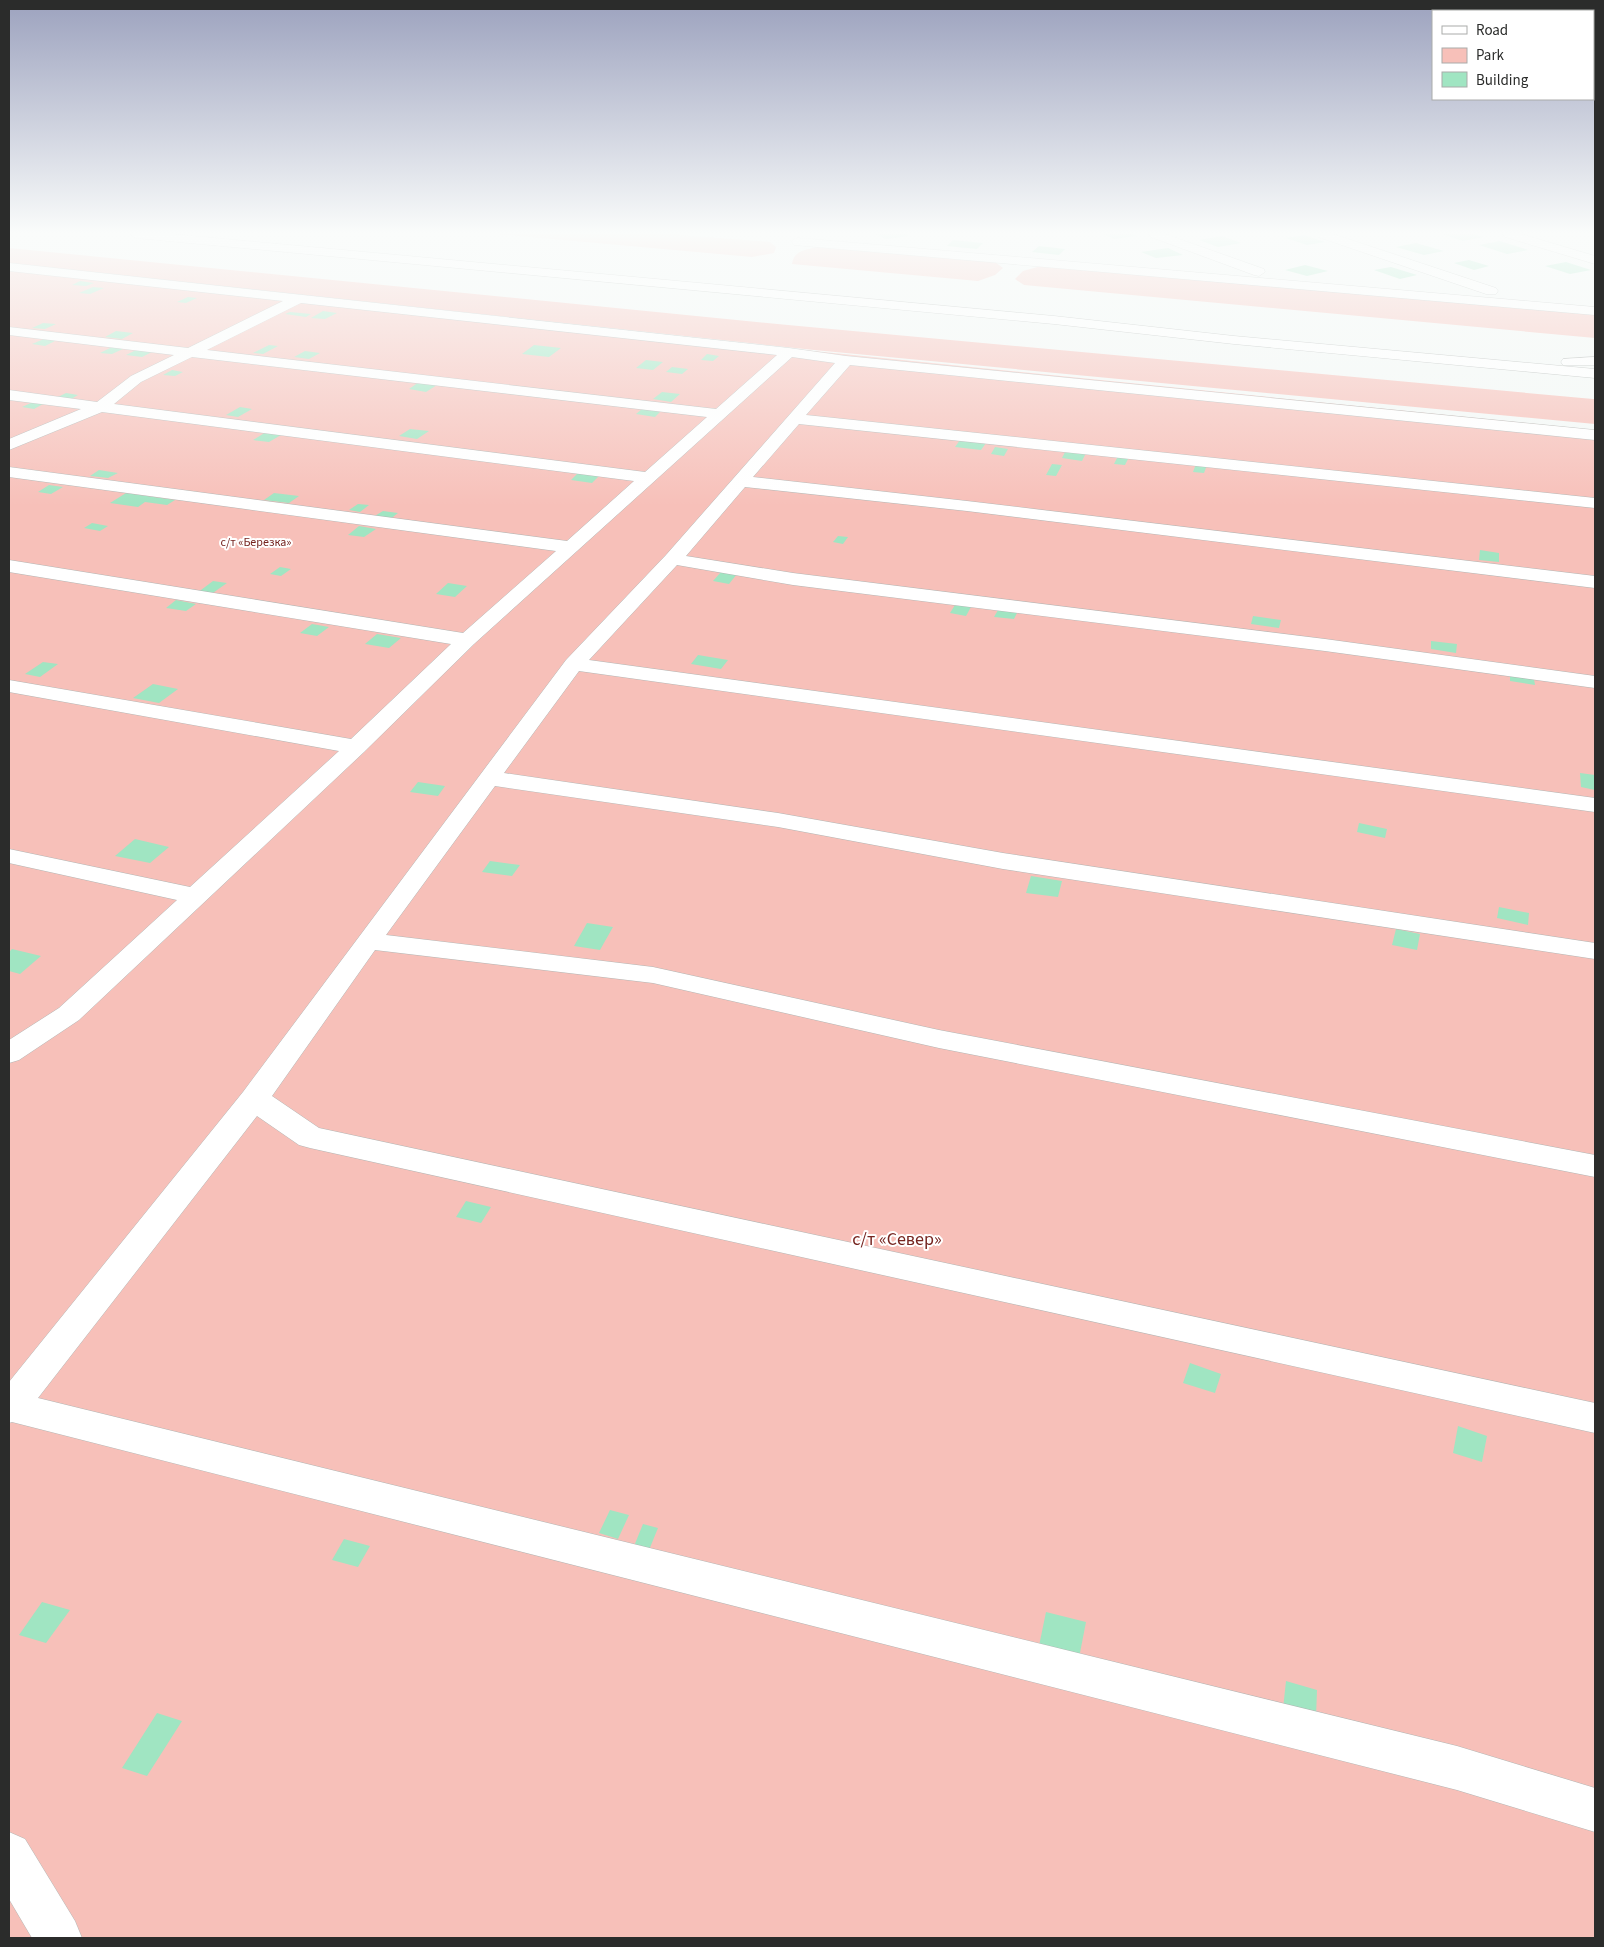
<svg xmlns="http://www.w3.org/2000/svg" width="1604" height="1947" font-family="'Source Sans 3',sans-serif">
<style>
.green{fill:#f7c0b9}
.building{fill:#a0e5c2}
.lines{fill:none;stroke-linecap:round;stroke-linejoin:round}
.minor-casing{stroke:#b2b6b4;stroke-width:1}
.highway-casing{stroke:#b2b6b4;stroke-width:1}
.minor{fill:#fff;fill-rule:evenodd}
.highway{fill:#fff;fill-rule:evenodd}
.labels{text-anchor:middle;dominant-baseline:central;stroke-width:4;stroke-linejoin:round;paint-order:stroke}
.far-park-label{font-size:12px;fill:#762520;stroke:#fff}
.near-park-label{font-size:18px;fill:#762520;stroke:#fff}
</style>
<rect width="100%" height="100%" fill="#f4f8f6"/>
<g class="green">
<path d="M 497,234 L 669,234 L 770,242 L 776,247 L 774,253 L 752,257 Z"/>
<path d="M 817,247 L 995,262 L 1003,268 L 995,275 L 978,281 L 792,264 C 794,250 806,250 817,247 Z"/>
<path d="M 9,248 L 788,325 L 1593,399 L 1595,399 L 1595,424 L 814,350 L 9,263 Z"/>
<path d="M 9,265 L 804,350 L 1595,430 L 1595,1938 L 9,1938 Z"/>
<path d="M 1041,266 L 1595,315 L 1595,338 L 1024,285 L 1015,279 L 1023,271 Z"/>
</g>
<g class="building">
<path d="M 875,234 L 905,234 L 910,236 L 886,239 Z"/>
<path d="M 1103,234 L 1131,234 L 1137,236 L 1114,239 Z"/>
<path d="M 1442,234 L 1474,234 L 1484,237 L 1463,241 Z"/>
<path d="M 1304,235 L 1325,242 L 1307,245 L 1286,238 Z"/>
<path d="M 1222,236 L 1241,243 L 1218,247 L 1199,240 Z"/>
<path d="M 953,240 L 983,243 L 977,249 L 947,246 Z"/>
<path d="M 1500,241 L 1528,250 L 1507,254 L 1479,245 Z"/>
<path d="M 1416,243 L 1444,251 L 1424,255 L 1396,247 Z"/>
<path d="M 1039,246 L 1065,249 L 1059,255 L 1032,252 Z"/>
<path d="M 1168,248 L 1183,255 L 1156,258 L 1141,252 Z"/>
<path d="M 1469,260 L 1489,266 L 1474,270 L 1454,263 Z"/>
<path d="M 1566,262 L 1591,270 L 1570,274 L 1545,266 Z"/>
<path d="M 1305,265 L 1328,271 L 1307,276 L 1285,270 Z"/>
<path d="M 1391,267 L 1417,275 L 1400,279 L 1374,270 Z"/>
<path d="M 80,281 L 94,283 L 86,286 L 72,285 Z"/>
<path d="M 93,287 L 104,288 L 90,294 L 79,293 Z"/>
<path d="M 188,297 L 197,298 L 186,303 L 177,302 Z"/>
<path d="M 323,311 L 337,313 L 325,319 L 311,318 Z"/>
<path d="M 290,312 L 311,314 L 306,317 L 285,314 Z"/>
<path d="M 43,323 L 56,324 L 45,329 L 32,328 Z"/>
<path d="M 116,331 L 133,333 L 122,339 L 105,337 Z"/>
<path d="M 44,339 L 57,340 L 45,346 L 32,344 Z"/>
<path d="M 269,345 L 278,346 L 263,354 L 253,353 Z"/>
<path d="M 534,345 L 561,348 L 549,357 L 522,354 Z"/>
<path d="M 112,347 L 125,348 L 112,354 L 100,353 Z"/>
<path d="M 136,350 L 152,352 L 142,357 L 126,355 Z"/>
<path d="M 305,351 L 320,353 L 309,359 L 294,357 Z"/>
<path d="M 707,354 L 719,356 L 713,361 L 701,360 Z"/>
<path d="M 646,360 L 663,362 L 653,370 L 636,368 Z"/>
<path d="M 672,367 L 688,369 L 682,374 L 666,372 Z"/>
<path d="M 172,370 L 183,372 L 175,376 L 163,375 Z"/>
<path d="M 419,382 L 437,385 L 426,392 L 409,389 Z"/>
<path d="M 662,392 L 680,394 L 671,402 L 653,399 Z"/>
<path d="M 66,393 L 78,395 L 71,399 L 58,397 Z"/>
<path d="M 33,402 L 45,403 L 34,409 L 22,407 Z"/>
<path d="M 240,407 L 252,409 L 238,417 L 226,415 Z"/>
<path d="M 642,409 L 661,411 L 655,417 L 636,414 Z"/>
<path d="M 410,429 L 429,431 L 417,439 L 399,436 Z"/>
<path d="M 266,432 L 281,435 L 269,442 L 253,440 Z"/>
<path d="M 960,440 L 986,443 L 981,450 L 955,447 Z"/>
<path d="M 995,447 L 1008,449 L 1004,456 L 991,454 Z"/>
<path d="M 1066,450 L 1086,453 L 1082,461 L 1062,458 Z"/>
<path d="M 1118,456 L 1129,457 L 1125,465 L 1114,464 Z"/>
<path d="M 1052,464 L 1062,465 L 1056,476 L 1046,475 Z"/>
<path d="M 1196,464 L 1207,465 L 1204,473 L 1193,472 Z"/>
<path d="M 99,470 L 118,473 L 108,478 L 90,476 Z"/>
<path d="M 578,473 L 599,476 L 592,483 L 571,480 Z"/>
<path d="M 49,485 L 63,487 L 51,494 L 38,492 Z"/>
<path d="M 126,493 L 175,500 L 167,505 L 145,502 L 138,507 L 110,503 Z"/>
<path d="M 274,493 L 299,496 L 289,503 L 264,500 Z"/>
<path d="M 358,504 L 369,505 L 360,512 L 349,510 Z"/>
<path d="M 383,511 L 398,513 L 389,520 L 373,517 Z"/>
<path d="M 92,523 L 108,526 L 100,531 L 84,528 Z"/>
<path d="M 359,526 L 376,529 L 364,537 L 348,535 Z"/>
<path d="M 838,536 L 848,537 L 843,544 L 833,542 Z"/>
<path d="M 1480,550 L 1499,553 L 1499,562 L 1479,560 Z"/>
<path d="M 280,567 L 291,569 L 281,576 L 270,574 Z"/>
<path d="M 721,572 L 737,574 L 729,584 L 713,581 Z"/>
<path d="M 213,581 L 227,583 L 210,595 L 197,593 Z"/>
<path d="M 448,583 L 467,586 L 455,597 L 436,594 Z"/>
<path d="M 176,600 L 196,604 L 186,611 L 166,608 Z"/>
<path d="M 955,605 L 971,607 L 966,616 L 950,613 Z"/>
<path d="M 998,610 L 1017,613 L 1014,619 L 994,617 Z"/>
<path d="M 1253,616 L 1281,620 L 1279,628 L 1251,624 Z"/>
<path d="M 312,624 L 329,627 L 317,636 L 300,633 Z"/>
<path d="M 377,634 L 401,638 L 389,648 L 365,644 Z"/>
<path d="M 1431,641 L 1457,644 L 1456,653 L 1431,649 Z"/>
<path d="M 698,655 L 728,660 L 721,669 L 691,664 Z"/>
<path d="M 43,662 L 58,664 L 40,677 L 25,674 Z"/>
<path d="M 1510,676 L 1534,679 L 1535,685 L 1510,681 Z"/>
<path d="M 153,684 L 178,689 L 159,703 L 133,698 Z"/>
<path d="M 1580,773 L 1595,775 L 1595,790 L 1581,787 Z"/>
<path d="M 418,782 L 445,786 L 438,796 L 410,792 Z"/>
<path d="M 1359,823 L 1387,829 L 1385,838 L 1357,832 Z"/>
<path d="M 135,839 L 169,847 L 150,863 L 115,856 Z"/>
<path d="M 490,861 L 520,865 L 512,876 L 482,872 Z"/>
<path d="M 1031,876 L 1062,881 L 1058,897 L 1026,893 Z"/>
<path d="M 1499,907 L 1529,913 L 1528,925 L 1497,918 Z"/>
<path d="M 587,923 L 613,927 L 600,950 L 574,946 Z"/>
<path d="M 1396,929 L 1420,934 L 1417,950 L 1392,945 Z"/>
<path d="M 12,949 L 41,956 L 20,974 L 9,971 L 9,952 Z"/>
<path d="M 466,1201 L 491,1207 L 481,1223 L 456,1217 Z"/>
<path d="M 1190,1363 L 1221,1374 L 1215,1393 L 1183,1383 Z"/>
<path d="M 1458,1426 L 1487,1436 L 1482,1462 L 1453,1453 Z"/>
<path d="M 610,1510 L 629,1515 L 618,1539 L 599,1533 Z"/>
<path d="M 643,1524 L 658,1528 L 647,1555 L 632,1551 Z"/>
<path d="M 344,1539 L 370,1546 L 358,1567 L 332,1560 Z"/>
<path d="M 42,1602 L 70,1610 L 46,1643 L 19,1635 Z"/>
<path d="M 1046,1612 L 1086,1622 L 1079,1658 L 1039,1646 Z"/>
<path d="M 1286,1681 L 1317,1690 L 1316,1718 L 1283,1709 Z"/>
<path d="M 157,1713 L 182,1721 L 147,1776 L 122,1768 Z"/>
</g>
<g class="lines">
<defs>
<g id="minor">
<path d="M 1149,234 L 1165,234 L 1264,269 L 1265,272 L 1259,276 L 1254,275 L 1151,237 Z"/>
<path d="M 1316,234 L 1333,234 L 1496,288 L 1498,291 L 1496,294 L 1486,294 L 1318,237 Z"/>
<path d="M 1503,234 L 1521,234 L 1595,256 L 1595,264 L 1505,237 Z"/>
<path d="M 798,238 L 1595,307 L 1595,315 L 794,245 L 792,242 L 794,239 Z"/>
<path d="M 9,263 L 789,348 L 846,356 L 1595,430 L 1595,440 L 850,365 L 806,415 L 1595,498 L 1595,508 L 799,424 L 753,477 L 967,501 L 1595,576 L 1595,588 L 967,511 L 745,487 L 686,556 L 793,573 L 1325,639 L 1595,676 L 1595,688 L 1325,651 L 793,585 L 677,565 L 589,660 L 1595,798 L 1595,812 L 579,671 L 504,773 L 778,813 L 1003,853 L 1595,943 L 1595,959 L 1003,869 L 778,827 L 495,786 L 386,935 L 653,967 L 939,1030 L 1595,1155 L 1595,1177 L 939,1048 L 653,983 L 375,950 L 272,1096 L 319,1128 L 1595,1403 L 1595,1433 L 310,1148 L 299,1145 L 257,1116 L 38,1398 L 1457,1746 L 1595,1788 L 1595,1832 L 1457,1790 L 12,1422 L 9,1423 L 9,1382 L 243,1092 L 566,660 L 666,555 L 835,363 L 792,357 L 474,644 L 364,752 L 79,1020 L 19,1060 L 9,1063 L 9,1040 L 59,1008 L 177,900 L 9,863 L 9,849 L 190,887 L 339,751 L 9,692 L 9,680 L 351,739 L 451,644 L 9,572 L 9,560 L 463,633 L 556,551 L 9,477 L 9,467 L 567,541 L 634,481 L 102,412 L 9,450 L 9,439 L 81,409 L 9,400 L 9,390 L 97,402 L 131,376 L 174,355 L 9,335 L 9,327 L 188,348 L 283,301 L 9,271 ZM 301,303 L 777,355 L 716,409 L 207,350 ZM 192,357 L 707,417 L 645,472 L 114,404 L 141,382 Z"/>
<path d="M 1595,357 L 1595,365 L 1563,365 L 1561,362 L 1563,359 Z"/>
<path d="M 9,1832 L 25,1839 L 75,1921 L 82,1938 L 32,1938 L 9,1899 Z"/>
</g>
<path id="highway" d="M 130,234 L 171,234 L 1054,316 L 1234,336 L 1595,369 L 1595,378 L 1234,344 L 1054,324 L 136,238 Z"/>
</defs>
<use href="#minor" class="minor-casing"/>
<use href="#highway" class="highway-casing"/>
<use href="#minor" class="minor"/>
<use href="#highway" class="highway"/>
</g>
<linearGradient id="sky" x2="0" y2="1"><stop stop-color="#9ca2be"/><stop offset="0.46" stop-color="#fafcfb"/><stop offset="1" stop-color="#fafcfb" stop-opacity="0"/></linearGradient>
<rect width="1604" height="506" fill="url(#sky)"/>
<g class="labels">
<g class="far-park-label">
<text x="256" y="542">с/т «Березка»</text>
</g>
<g class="near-park-label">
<text x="897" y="1239">с/т «Север»</text>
</g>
</g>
<rect width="1604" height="1947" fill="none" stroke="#2b2c2b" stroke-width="20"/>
<rect x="1432" y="10" width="162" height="90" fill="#ffffff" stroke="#aaabaa"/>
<rect x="1442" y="26" width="25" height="8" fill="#ffffff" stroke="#aaabaa"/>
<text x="1476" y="35" font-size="15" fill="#2b2c2b">Road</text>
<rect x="1442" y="48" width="25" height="15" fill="#f7c0b9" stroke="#aaabaa"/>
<text x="1476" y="60" font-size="15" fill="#2b2c2b">Park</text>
<rect x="1442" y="72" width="25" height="15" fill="#a0e5c2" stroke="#aaabaa"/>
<text x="1476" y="85" font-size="15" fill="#2b2c2b">Building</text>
</svg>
